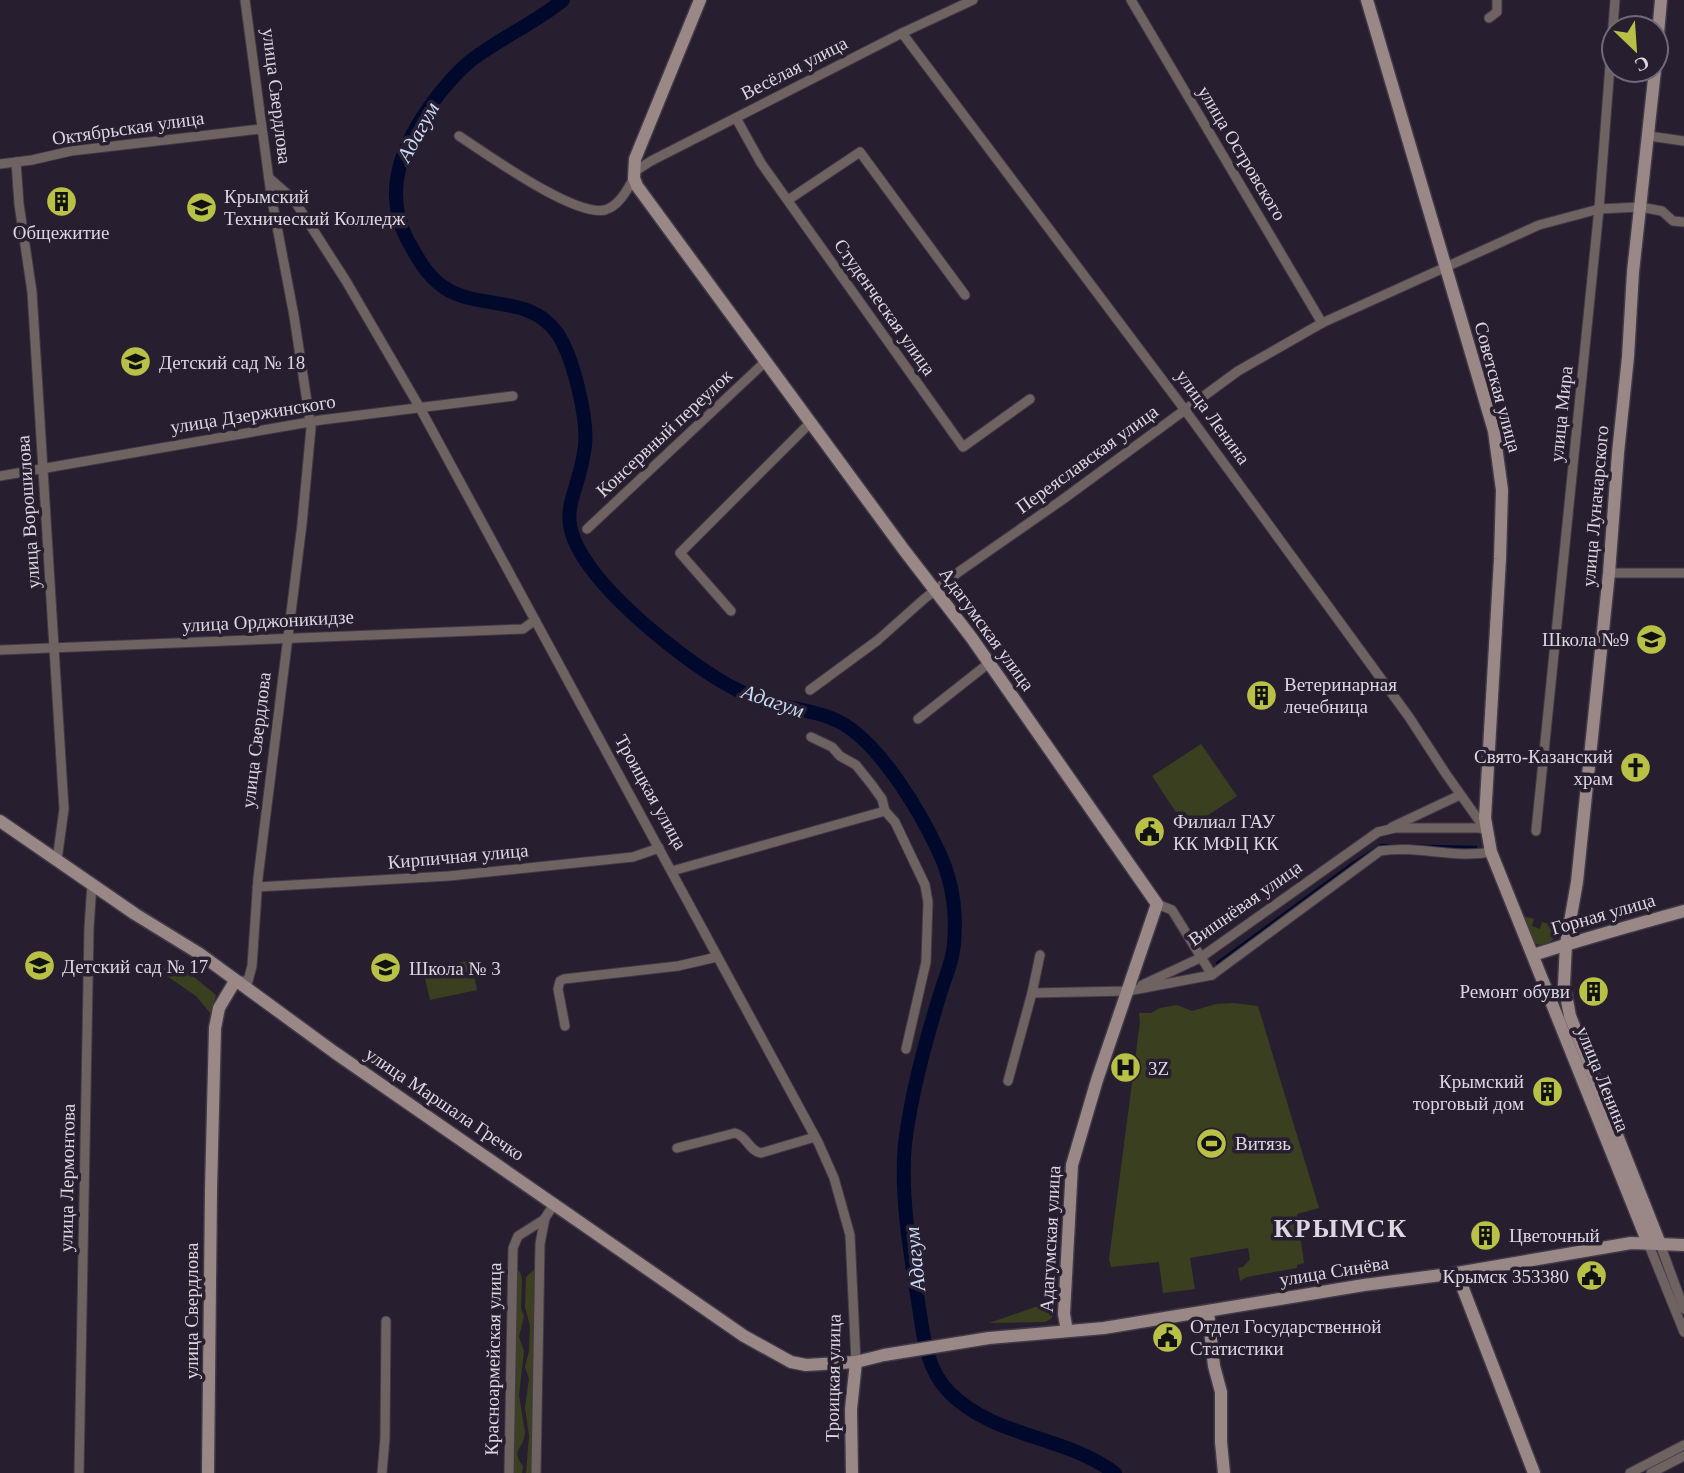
<svg xmlns="http://www.w3.org/2000/svg" width="1684" height="1473" font-family="Georgia,serif">
<style>
.green{fill:#3a3f20}
.lines{fill:none;stroke-linecap:round;stroke-linejoin:round}
.stream{stroke:#00092b;stroke-width:2.5}
.river{stroke:#00092b;stroke-width:14}
.minor-casing{stroke:#403948;stroke-width:11}
.secondary-casing{stroke:#403948;stroke-width:15}
.minor{stroke:#6f6362;stroke-width:9}
.secondary{stroke:#9a8886;stroke-width:12}
.labels{text-anchor:middle;dominant-baseline:central;stroke-width:7;stroke-linejoin:round;paint-order:stroke}
.street-label{font-size:19px;fill:#ddd7e2;stroke:#271f2f}
.poi-label{font-size:19px;fill:#ddd7e2;stroke:#271f2f;text-anchor:start}
.water-label{font-size:21px;font-style:italic;fill:#c9dbf6;stroke:#271f2f}
.district-label{font-size:26px;font-weight:bold;letter-spacing:2px;fill:#ddd7e2;stroke:#271f2f}
</style>
<rect width="100%" height="100%" fill="#271f2f"/>
<g class="green">
<path d="M 1201,744 L 1237,796 L 1187,829 L 1152,776 Z"/>
<path d="M 1523,916 L 1534,919 L 1532,926 L 1540,929 L 1542,922 L 1560,927 C 1556,939 1552,943 1539,945 L 1533,942 Z"/>
<path d="M 172,959 L 216,995 L 211,1014 L 196,996 L 161,972 Z"/>
<path d="M 471,960 L 477,990 L 430,1000 L 423,970 Z"/>
<path d="M 1234,1003 L 1258,1006 L 1319,1208 L 1297,1214 L 1304,1263 L 1297,1265 L 1297,1268 L 1247,1277 L 1240,1281 L 1238,1268 L 1243,1267 L 1250,1259 L 1248,1248 L 1190,1258 L 1195,1289 L 1163,1293 L 1159,1262 L 1111,1267 L 1109,1259 L 1140,1022 L 1139,1013 L 1151,1013 L 1160,1008 L 1177,1005 L 1192,1011 L 1216,1004 Z"/>
<path d="M 516,1270 L 520,1272 L 522,1279 L 521,1309 L 524,1316 L 519,1337 L 524,1351 L 519,1395 L 525,1433 C 524,1449 510,1449 523,1466 L 522,1473 L 514,1473 Z"/>
<path d="M 534,1270 L 533,1473 L 526,1473 L 529,1436 L 525,1407 L 529,1379 L 525,1367 L 529,1351 L 530,1326 L 525,1307 L 526,1277 Z"/>
<path d="M 1052,1304 L 1056,1307 C 1054,1315 1053,1319 1045,1322 L 989,1323 L 1041,1305 Z"/>
</g>
<g class="lines">
<path class="stream" d="M 1217,963 L 1353,863 L 1381,845 L 1476,847"/>
<path class="river" d="M 563,0 C 535,23 502,37 473,59 C 457,71 445,86 433,102 C 403,143 382,190 407,239 C 418,259 428,279 450,291 C 485,309 531,296 557,333 C 573,356 588,418 585,446 C 578,502 551,513 590,567 C 622,611 707,681 758,699 C 789,710 824,709 851,729 C 885,754 919,810 937,848 C 952,878 957,911 954,944 C 953,960 946,975 941,991 C 926,1040 911,1093 905,1144 C 900,1192 910,1252 918,1301 C 923,1332 925,1368 949,1392 C 994,1438 1064,1435 1115,1473"/>
<defs>
<g id="minor">
<path d="M 1131,0 L 1322,323"/>
<path d="M 1489,18 L 1497,12 L 1497,0"/>
<path d="M 902,33 L 1185,410 L 1409,717 L 1446,774 L 1485,829"/>
<path d="M 736,118 L 761,163 L 963,447 L 1030,399"/>
<path d="M 459,136 C 487,154 574,217 605,210 C 619,206 627,190 634,178"/>
<path d="M 1649,136 L 1684,141"/>
<path d="M 16,162 L 19,204 L 32,292 L 64,809 L 57,860"/>
<path d="M 0,164 L 32,160 L 71,151 L 261,129"/>
<path d="M 634,172 L 651,161 L 902,33 L 973,0"/>
<path d="M 269,178 L 294,200 L 346,281 L 420,408 L 818,1142 L 834,1178 L 850,1235 L 856,1362"/>
<path d="M 788,200 L 860,152 L 965,295"/>
<path d="M 0,476 L 321,420 L 513,396"/>
<path d="M 587,529 L 765,362"/>
<path d="M 1609,573 L 1684,573"/>
<path d="M 731,611 L 680,553 L 810,423"/>
<path d="M 0,650 L 523,629 L 535,620"/>
<path d="M 810,690 L 878,640 L 924,599 L 960,571 L 1062,500 L 1238,371 L 1322,323 L 1539,225 L 1599,209 L 1640,207 L 1662,211 L 1673,221 L 1684,222"/>
<path d="M 918,719 L 989,663"/>
<path d="M 811,737 L 832,747 L 840,756 L 856,765 L 872,785 L 882,799 L 885,811 L 895,822 L 925,885 L 928,902 L 926,962 L 906,1049"/>
<path d="M 1392,827 L 1460,795"/>
<path d="M 1536,831 L 1599,209 L 1615,0"/>
<path d="M 672,871 L 885,811"/>
<path d="M 257,887 L 449,876 L 633,857 L 659,848"/>
<path d="M 1157,904 L 1172,910 L 1212,975"/>
<path d="M 236,981 L 248,981 L 252,966 L 258,878 L 302,524 L 311,428 L 294,316 L 271,195 L 245,0"/>
<path d="M 1142,985 L 1200,958 L 1378,832 L 1395,828 L 1479,828 L 1486,830"/>
<path d="M 1032,993 L 1128,991 L 1212,975 L 1380,851 C 1417,845 1454,859 1491,852"/>
<path d="M 565,1026 L 558,989 L 560,981 L 564,979 L 678,966 L 717,957"/>
<path d="M 1008,1081 L 1032,993 L 1040,955"/>
<path d="M 677,1148 L 735,1133 C 747,1136 749,1151 761,1153 L 815,1137"/>
<path d="M 1648,1243 L 1684,1332"/>
<path d="M 1660,1244 L 1684,1309"/>
<path d="M 79,1473 L 89,928 L 92,884"/>
<path d="M 382,1473 L 385,1438 L 386,1321"/>
<path d="M 509,1473 L 513,1248 L 518,1236 L 545,1219"/>
<path d="M 536,1473 L 540,1244 L 545,1218 L 555,1203"/>
<path d="M 1630,1473 L 1684,1445"/>
<path d="M 1651,1473 L 1684,1456"/>
</g>
<g id="secondary">
<path d="M 700,0 L 635,159 L 634,178 L 637,186 L 904,550 L 971,637 L 1157,904 L 1097,1080 L 1072,1165 L 1064,1314 L 1067,1331"/>
<path d="M 1367,0 L 1494,431 L 1502,490 L 1500,559 L 1485,818 L 1491,852 L 1648,1243"/>
<path d="M 1656,56 L 1661,0"/>
<path d="M 1655,70 L 1633,272 L 1628,357 L 1618,453 L 1609,573 L 1577,882 L 1566,944 L 1564,985 L 1570,1016 L 1660,1244"/>
<path d="M 0,821 L 135,914 L 200,954 L 334,1052 L 744,1336 L 791,1362 L 806,1365 L 856,1362 L 884,1355 L 989,1338 L 1104,1328 L 1364,1285 L 1457,1273 L 1631,1243 L 1684,1245"/>
<path d="M 1533,955 C 1583,939 1633,925 1684,911"/>
<path d="M 1457,1273 L 1534,1473"/>
<path d="M 1208,1312 L 1214,1366 L 1221,1392 L 1221,1442 L 1224,1473"/>
<path d="M 208,1473 L 211,1190 L 215,1028 L 219,1008 L 235,981"/>
<path d="M 852,1473 L 851,1409 L 856,1362"/>
</g>
</defs>
<use href="#minor" class="minor-casing"/>
<use href="#secondary" class="secondary-casing"/>
<use href="#minor" class="minor"/>
<use href="#secondary" class="secondary"/>
</g>
<defs>
<symbol id="building-disc" viewBox="-11 -11 22 22"><circle r="9.5" fill="#b8c146" stroke="#271f2f"/><path d="M-4-6H4V6H1V3H-1V6H-4ZM-2.5-4.3h1.7v1.8h-1.7ZM.8-4.3h1.7v1.8H.8ZM-2.5-1h1.7V.8h-1.7ZM.8-1h1.7V.8H.8Z" fill="#111"/></symbol>
<symbol id="university-disc" viewBox="-11 -11 22 22"><circle r="9.5" fill="#b8c146" stroke="#271f2f"/><path d="M0-5L7-2L0 1L-7-2ZM-4 1L0 2.5L4 1V4Q0 6-4 4Z" fill="#111"/></symbol>
<symbol id="school-disc" viewBox="-11 -11 22 22"><circle r="9.5" fill="#b8c146" stroke="#271f2f"/><path d="M0-5L7-2L0 1L-7-2ZM-4 1L0 2.5L4 1V4Q0 6-4 4Z" fill="#111"/></symbol>
<symbol id="church-disc" viewBox="-11 -11 22 22"><circle r="9.5" fill="#b8c146" stroke="#271f2f"/><path d="M-1.2-6h2.4v3.5h3.3v2.4h-3.3V6h-2.4V-.1h-3.3v-2.4h3.3Z" fill="#111"/></symbol>
<symbol id="civic-disc" viewBox="-11 -11 22 22"><circle r="9.5" fill="#b8c146" stroke="#271f2f"/><path d="M-.6-6.5H3V-4.5H.6V-3L4-1V1h2V6H-6V1h2V-1L-.6-3ZM-1.2 2.5V6h2.4V2.5Z" fill="#111"/></symbol>
<symbol id="hospital-disc" viewBox="-11 -11 22 22"><circle r="9.5" fill="#b8c146" stroke="#271f2f"/><path d="M-5-5h3v3.5h4V-5h3V5h-3V1.5h-4V5h-3Z" fill="#111"/></symbol>
<symbol id="stadium-disc" viewBox="-11 -11 22 22"><circle r="9.5" fill="#b8c146" stroke="#271f2f"/><path d="M0-5a6.5 5 0 1 0 0 10a6.5 5 0 1 0 0-10ZM-3.5-1.8h7v3.6h-7Z" fill="#111"/></symbol>
</defs>
<g fill-rule="evenodd">
<use href="#building-disc" x="44" y="184" width="35" height="35"/>
<use href="#university-disc" x="184" y="190" width="35" height="35"/>
<use href="#school-disc" x="118" y="344" width="35" height="35"/>
<use href="#school-disc" x="1634" y="622" width="35" height="35"/>
<use href="#building-disc" x="1244" y="678" width="35" height="35"/>
<use href="#church-disc" x="1618" y="750" width="35" height="35"/>
<use href="#civic-disc" x="1132" y="814" width="35" height="35"/>
<use href="#school-disc" x="22" y="948" width="35" height="35"/>
<use href="#school-disc" x="368" y="950" width="35" height="35"/>
<use href="#building-disc" x="1576" y="974" width="35" height="35"/>
<use href="#hospital-disc" x="1108" y="1050" width="35" height="35"/>
<use href="#building-disc" x="1530" y="1074" width="35" height="35"/>
<use href="#stadium-disc" x="1194" y="1126" width="35" height="35"/>
<use href="#building-disc" x="1468" y="1218" width="35" height="35"/>
<use href="#civic-disc" x="1574" y="1258" width="35" height="35"/>
<use href="#civic-disc" x="1150" y="1320" width="35" height="35"/>
</g>
<g class="labels">
<g class="street-label">
<text transform="translate(794 68) rotate(-27)">Весёлая улица</text>
<text transform="translate(277 96) rotate(83)">улица Свердлова</text>
<text transform="translate(128 128) rotate(-8)">Октябрьская улица</text>
<text transform="translate(1242 153) rotate(59)">улица Островского</text>
<text transform="translate(885 307) rotate(55)">Студенческая улица</text>
<text transform="translate(1498 387) rotate(75)">Советская улица</text>
<text transform="translate(253 414) rotate(-9)">улица Дзержинского</text>
<text transform="translate(1561 414) rotate(-84)">улица Мира</text>
<text transform="translate(1213 417) rotate(54)">улица Ленина</text>
<text transform="translate(664 433) rotate(-43)">Консервный переулок</text>
<text transform="translate(1087 459) rotate(-36)">Переяславская улица</text>
<text transform="translate(1595 506) rotate(-85)">улица Луначарского</text>
<text transform="translate(28 512) rotate(-94)">улица Ворошилова</text>
<text transform="translate(268 621) rotate(-3)">улица Орджоникидзе</text>
<text transform="translate(987 629) rotate(54)">Адагумская улица</text>
<text transform="translate(256 740) rotate(-83)">улица Свердлова</text>
<text transform="translate(651 792) rotate(61)">Троицкая улица</text>
<text transform="translate(458 856) rotate(-5)">Кирпичная улица</text>
<text transform="translate(1245 903) rotate(-35)">Вишнёвая улица</text>
<text transform="translate(1603 914) rotate(-16)">Горная улица</text>
<text transform="translate(1603 1079) rotate(68)">улица Ленина</text>
<text transform="translate(445 1104) rotate(34)">улица Маршала Гречко</text>
<text transform="translate(67 1178) rotate(-89)">улица Лермонтова</text>
<text transform="translate(1050 1239) rotate(-87)">Адагумская улица</text>
<text transform="translate(1334 1271) rotate(-9)">улица Синёва</text>
<text transform="translate(191 1311) rotate(-90)">улица Свердлова</text>
<text transform="translate(493 1359) rotate(-89)">Красноармейская улица</text>
<text transform="translate(833 1378) rotate(-89)">Троицкая улица</text>
</g>
<g class="poi-label">
<text x="224" y="196">Крымский<tspan x="224" dy="22">Технический Колледж</tspan></text>
<text x="61" y="232" text-anchor="middle">Общежитие</text>
<text x="159" y="362">Детский сад № 18</text>
<text x="1629" y="639" text-anchor="end">Школа №9</text>
<text x="1284" y="684">Ветеринарная<tspan x="1284" dy="22">лечебница</tspan></text>
<text x="1613" y="756" text-anchor="end">Свято-Казанский<tspan x="1613" dy="22">храм</tspan></text>
<text x="1173" y="821">Филиал ГАУ<tspan x="1173" dy="22">КК МФЦ КК</tspan></text>
<text x="62" y="966">Детский сад № 17</text>
<text x="409" y="968">Школа № 3</text>
<text x="1570" y="991" text-anchor="end">Ремонт обуви</text>
<text x="1148" y="1068">3Z</text>
<text x="1524" y="1081" text-anchor="end">Крымский<tspan x="1524" dy="22">торговый дом</tspan></text>
<text x="1235" y="1143">Витязь</text>
<text x="1509" y="1235">Цветочный</text>
<text x="1569" y="1276" text-anchor="end">Крымск 353380</text>
<text x="1190" y="1326">Отдел Государственной<tspan x="1190" dy="22">Статистики</tspan></text>
</g>
<g class="water-label">
<text transform="translate(418 132) rotate(-61)">Адагум</text>
<text transform="translate(773 701) rotate(19)">Адагум</text>
<text transform="translate(915 1259) rotate(-96)">Адагум</text>
</g>
<g class="district-label">
<text x="1341" y="1228">КРЫМСК</text>
</g>
</g>
<g transform="translate(1635 49) rotate(155)"><circle r="33" fill="#271f2f" stroke="#706977" stroke-width="2"/>
<path d="M0-5L12 26L0 18L-12 26Z" fill="#b8c146"/>
<text y="-10" font-size="19" font-weight="bold" text-anchor="middle" fill="#ddd7e2">С</text>
</g>
</svg>
